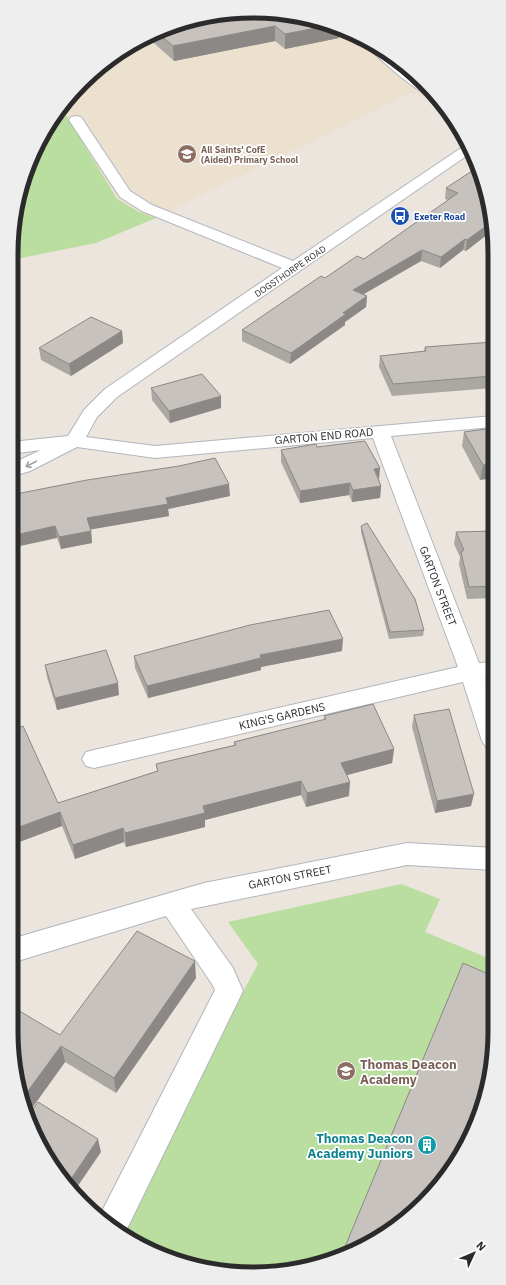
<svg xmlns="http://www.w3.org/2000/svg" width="506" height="1285" font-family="'IBM Plex Sans',sans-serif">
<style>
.education{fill:#ece1cf}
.green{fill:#b9de9f}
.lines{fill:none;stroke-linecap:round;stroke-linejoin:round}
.minor-casing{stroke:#b2b5bd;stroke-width:2}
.minor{fill:#fff;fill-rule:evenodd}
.wall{fill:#aba7a3}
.shaded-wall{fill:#8b8885}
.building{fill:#c7c2be;stroke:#8b8885}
.oneway{stroke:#a0a0a0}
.labels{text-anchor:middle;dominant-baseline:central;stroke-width:3.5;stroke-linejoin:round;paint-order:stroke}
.far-education-label{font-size:9px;font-weight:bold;fill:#785e54;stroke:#fff;text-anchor:start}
.far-transit-label{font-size:9px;font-weight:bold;fill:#164399;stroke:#fff;text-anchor:start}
.far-street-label{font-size:9px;fill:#2b2b2b;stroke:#fff}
.street-label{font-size:11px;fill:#2b2b2b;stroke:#fff}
.near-education-label{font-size:13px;font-weight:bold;fill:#785e54;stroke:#fff;text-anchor:start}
.near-culture-label{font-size:13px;font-weight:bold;fill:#0d838f;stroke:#fff;text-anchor:end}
.rim{fill:none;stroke:#2b2b2b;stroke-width:5}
</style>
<rect width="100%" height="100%" fill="#ece5de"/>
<path class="education" d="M 253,14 L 331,24 L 388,52 L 414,75 L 411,77 L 421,81 L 435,94 L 442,105 L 412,92 L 156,218 L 139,212 L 117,200 L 62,108 L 71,94 L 146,36 L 203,21 Z"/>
<g class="green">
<path d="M 62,108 L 117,199 L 139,212 L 156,218 L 96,243 L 11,260 L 24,175 Z"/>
<path d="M 401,884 L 440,899 L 425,932 L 493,960 L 482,987 L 345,1252 L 300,1269 L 221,1272 L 132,1242 L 115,1228 L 258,964 L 228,922 Z"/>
</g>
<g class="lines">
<defs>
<g id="minor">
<path d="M 370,44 L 387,52 L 437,97 C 422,99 382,60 370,50 L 368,47 Z"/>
<path d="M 76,116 L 81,117 L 130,191 L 152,205 L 293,261 L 467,144 L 472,152 L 117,397 L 97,417 L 86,437 L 155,446 L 493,416 L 493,427 L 391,436 L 479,663 L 494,662 L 494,678 L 485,679 L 494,707 L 494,750 L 486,747 L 482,741 L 463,682 L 94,768 L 86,766 L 82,759 L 86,752 L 94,750 L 458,667 L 373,438 L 155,458 L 77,447 L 30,471 L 11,477 L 11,464 L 41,450 L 11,454 L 11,442 L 68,436 L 84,410 L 105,389 L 282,268 L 142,211 L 120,197 L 69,120 L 71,117 Z"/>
<path d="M 407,843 L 495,848 L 495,870 L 407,865 L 191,909 L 233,968 L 243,991 L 124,1235 L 100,1215 L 215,990 L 212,984 L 166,916 L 11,963 L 11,939 L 204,883 Z"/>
</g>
</defs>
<use href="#minor" class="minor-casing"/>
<use href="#minor" class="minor"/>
</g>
<g class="wall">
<path d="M 237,12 L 341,29 L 340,29 L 339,38 L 285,49 L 275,41 L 174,61 L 146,36 Z"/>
<path d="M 478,167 L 493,221 L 493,230 L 466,251 L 463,250 L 440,268 L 421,261 L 363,294 L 367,296 L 366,307 L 345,322 L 345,325 L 290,364 L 242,341 L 242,330 L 325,278 L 364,259 L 448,200 L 445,199 L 446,188 Z"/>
<path d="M 122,331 L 123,343 L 71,376 L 41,360 L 39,348 Z"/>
<path d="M 493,342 L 493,388 L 392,396 L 379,367 L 380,356 L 424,351 L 425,347 Z"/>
<path d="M 151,388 L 221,408 L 170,423 L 152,400 Z"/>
<path d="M 493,428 L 480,480 L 462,446 L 464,432 Z"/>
<path d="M 317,447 L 379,480 L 381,486 L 380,498 L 352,502 L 349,495 L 300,503 L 281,462 L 281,450 Z"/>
<path d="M 11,495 L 230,496 L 168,509 L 169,516 L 91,529 L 92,543 L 61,549 L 57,538 Z"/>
<path d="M 361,526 L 424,630 L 423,636 L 389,639 L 361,532 Z"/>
<path d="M 494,531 L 494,598 L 467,599 L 459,564 L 460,557 L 454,544 L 456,532 Z"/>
<path d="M 342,651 L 261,667 L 261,670 L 148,698 L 135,668 L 134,656 Z"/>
<path d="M 45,665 L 119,695 L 57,710 L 47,677 Z"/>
<path d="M 414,715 L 471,806 L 435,813 L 412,727 Z"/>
<path d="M 324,716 L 394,749 L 392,763 L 347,775 L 349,796 L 306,807 L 301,795 L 205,820 L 205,827 L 126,847 L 124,842 L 75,859 L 62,826 L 11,845 L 58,803 L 157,771 L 156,764 L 234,745 L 234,742 L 324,720 Z"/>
<path d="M 196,978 L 116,1093 L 65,1062 L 27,1115 L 24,1110 L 60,1035 Z"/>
</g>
<g class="shaded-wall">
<path d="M 331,24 L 341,29 L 340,29 L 339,38 L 285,49 L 285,34 Z"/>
<path d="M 275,26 L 275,41 L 174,61 L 173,46 Z"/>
<path d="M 493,221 L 493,230 L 466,251 L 467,240 Z"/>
<path d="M 465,239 L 463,250 L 440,268 L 441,257 Z"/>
<path d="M 422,250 L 421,261 L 352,301 L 353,290 Z"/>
<path d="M 367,296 L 366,307 L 345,322 L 345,325 L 290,364 L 291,353 L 343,313 Z"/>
<path d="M 122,331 L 123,343 L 71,376 L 69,364 Z"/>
<path d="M 221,396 L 221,408 L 170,423 L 169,411 Z"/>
<path d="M 494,464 L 494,478 L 480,480 L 483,465 Z"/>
<path d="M 380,468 L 379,480 L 374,469 Z"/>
<path d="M 350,483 L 349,495 L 300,503 L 300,491 Z"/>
<path d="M 229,484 L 230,496 L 168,509 L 169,516 L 88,530 L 87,518 L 166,498 Z"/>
<path d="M 381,486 L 380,498 L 352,502 L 353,490 Z"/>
<path d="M 55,526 L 57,538 L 11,548 L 11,536 Z"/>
<path d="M 91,531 L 92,543 L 61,549 L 59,537 Z"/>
<path d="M 343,639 L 342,651 L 261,667 L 261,670 L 148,698 L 147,686 L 260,655 Z"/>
<path d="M 118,683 L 119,695 L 57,710 L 55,698 Z"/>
<path d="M 394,749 L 392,763 L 340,777 L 341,763 Z"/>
<path d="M 301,781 L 301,795 L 205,820 L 205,827 L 126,847 L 125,833 L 203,806 Z"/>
<path d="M 350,782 L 349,796 L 306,807 L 307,793 Z"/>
<path d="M 474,794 L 471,806 L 435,813 L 437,801 Z"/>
<path d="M 60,812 L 62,826 L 11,845 L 11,830 Z"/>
<path d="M 123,828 L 124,842 L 75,859 L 73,845 Z"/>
<path d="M 195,961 L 196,978 L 116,1093 L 114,1078 Z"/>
<path d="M 61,1046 L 65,1062 L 27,1115 L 24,1110 L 22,1099 Z"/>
<path d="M 98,1139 L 101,1152 L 73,1193 L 71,1191 L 67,1185 Z"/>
</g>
<g class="building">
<path d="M 237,12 L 331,24 L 332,25 L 285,34 L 275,26 L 173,46 L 158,33 Z"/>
<path d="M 478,167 L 493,221 L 467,240 L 465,239 L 441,257 L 422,250 L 353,290 L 367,296 L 343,313 L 346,314 L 291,353 L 242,330 L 321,276 L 325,278 L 357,256 L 364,259 L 458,193 L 446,188 Z"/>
<path d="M 91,317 L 122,331 L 69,364 L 39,348 Z"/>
<path d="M 493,342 L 493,376 L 393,384 L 380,356 L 426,351 L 425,347 Z"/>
<path d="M 202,374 L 221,396 L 169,411 L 151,388 Z"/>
<path d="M 493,428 L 494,464 L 483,465 L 464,432 Z"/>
<path d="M 365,441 L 380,468 L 374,469 L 381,486 L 353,490 L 350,483 L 300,491 L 281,450 L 316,444 L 317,447 Z"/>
<path d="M 215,458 L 229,484 L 166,498 L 168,504 L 87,518 L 91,531 L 59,537 L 55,526 L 11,536 L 11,495 L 87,480 L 179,466 Z"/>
<path d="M 367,523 L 415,599 L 424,630 L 390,632 L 361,526 Z"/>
<path d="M 494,531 L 494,586 L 469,587 L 461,552 L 464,550 L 456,532 Z"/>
<path d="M 329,610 L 343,639 L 260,655 L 261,658 L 147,686 L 134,656 L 250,625 Z"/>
<path d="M 106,650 L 118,683 L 55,698 L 45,665 Z"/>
<path d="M 373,704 L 394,749 L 341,763 L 350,782 L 307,793 L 301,781 L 203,806 L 205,813 L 125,833 L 123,828 L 73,845 L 60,812 L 11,830 L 11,731 L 23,726 L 58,803 L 158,771 L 156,764 L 236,745 L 234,742 L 326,719 L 324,716 Z"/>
<path d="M 449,709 L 474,794 L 437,801 L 414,715 Z"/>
<path d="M 137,931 L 195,961 L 114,1078 L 61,1046 L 22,1099 L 11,1032 L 11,1006 L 60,1035 Z"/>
<path d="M 463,963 L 495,977 L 495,1032 L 482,1110 L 445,1180 L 374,1241 L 342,1254 Z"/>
<path d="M 38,1102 L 98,1139 L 67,1185 L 28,1116 Z"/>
</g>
<defs><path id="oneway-shaft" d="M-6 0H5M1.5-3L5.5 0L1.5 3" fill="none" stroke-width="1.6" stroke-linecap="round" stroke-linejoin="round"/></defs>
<use class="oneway" href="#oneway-shaft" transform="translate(31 464) rotate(152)"/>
<defs>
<symbol id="school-disc" viewBox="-11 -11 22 22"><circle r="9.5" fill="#8d6e63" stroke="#fff"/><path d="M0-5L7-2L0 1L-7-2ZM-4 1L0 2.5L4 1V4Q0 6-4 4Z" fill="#fff"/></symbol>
<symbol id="bus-disc" viewBox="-11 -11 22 22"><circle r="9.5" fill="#1a4fb4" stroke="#fff"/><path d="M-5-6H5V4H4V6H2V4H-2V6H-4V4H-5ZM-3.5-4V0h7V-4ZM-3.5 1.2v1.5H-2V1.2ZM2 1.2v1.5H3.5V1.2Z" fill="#fff"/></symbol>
<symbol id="building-disc" viewBox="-11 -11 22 22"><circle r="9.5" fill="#0f9aa8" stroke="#fff"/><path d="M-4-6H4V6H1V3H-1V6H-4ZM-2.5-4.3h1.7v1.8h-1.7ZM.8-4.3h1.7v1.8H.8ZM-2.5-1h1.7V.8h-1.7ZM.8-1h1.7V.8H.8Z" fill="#fff"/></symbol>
</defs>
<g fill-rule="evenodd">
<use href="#school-disc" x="176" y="143" width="22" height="22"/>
<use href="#bus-disc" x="389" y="205" width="22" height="22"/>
<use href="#school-disc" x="335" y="1060" width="22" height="22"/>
<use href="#building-disc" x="416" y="1134" width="22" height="22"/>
</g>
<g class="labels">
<g class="far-education-label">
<text x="201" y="149">All Saints' CofE<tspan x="201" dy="10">(Aided) Primary School</tspan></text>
</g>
<g class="far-transit-label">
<text x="414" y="216">Exeter Road</text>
</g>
<g class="far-street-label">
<text transform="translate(290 271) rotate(-34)">DOGSTHORPE ROAD</text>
</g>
<g class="street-label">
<text transform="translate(324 436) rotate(-5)">GARTON END ROAD</text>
<text transform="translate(438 586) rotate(69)">GARTON STREET</text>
<text transform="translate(282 716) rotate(-13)">KING'S GARDENS</text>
<text transform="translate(290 877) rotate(-11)">GARTON STREET</text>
</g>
<g class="near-education-label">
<text x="360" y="1064">Thomas Deacon<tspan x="360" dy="15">Academy</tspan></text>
</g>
<g class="near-culture-label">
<text x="413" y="1138">Thomas Deacon<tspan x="413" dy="15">Academy Juniors</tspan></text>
</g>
</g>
<path d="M0 0H506V1285H0ZM253 18H253A235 235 0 0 1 488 253V1032A235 235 0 0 1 253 1267H253A235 235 0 0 1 18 1032V253A235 235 0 0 1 253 18Z" fill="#eee" fill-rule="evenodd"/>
<path class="rim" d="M253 18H253A235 235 0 0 1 488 253V1032A235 235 0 0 1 253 1267H253A235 235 0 0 1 18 1032V253A235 235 0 0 1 253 18Z"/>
<g transform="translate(474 1253) rotate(46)" stroke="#ffffff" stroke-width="3" paint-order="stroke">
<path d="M0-3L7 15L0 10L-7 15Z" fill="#2b2b2b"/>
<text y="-6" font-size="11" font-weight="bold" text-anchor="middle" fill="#2b2b2b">N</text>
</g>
</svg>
